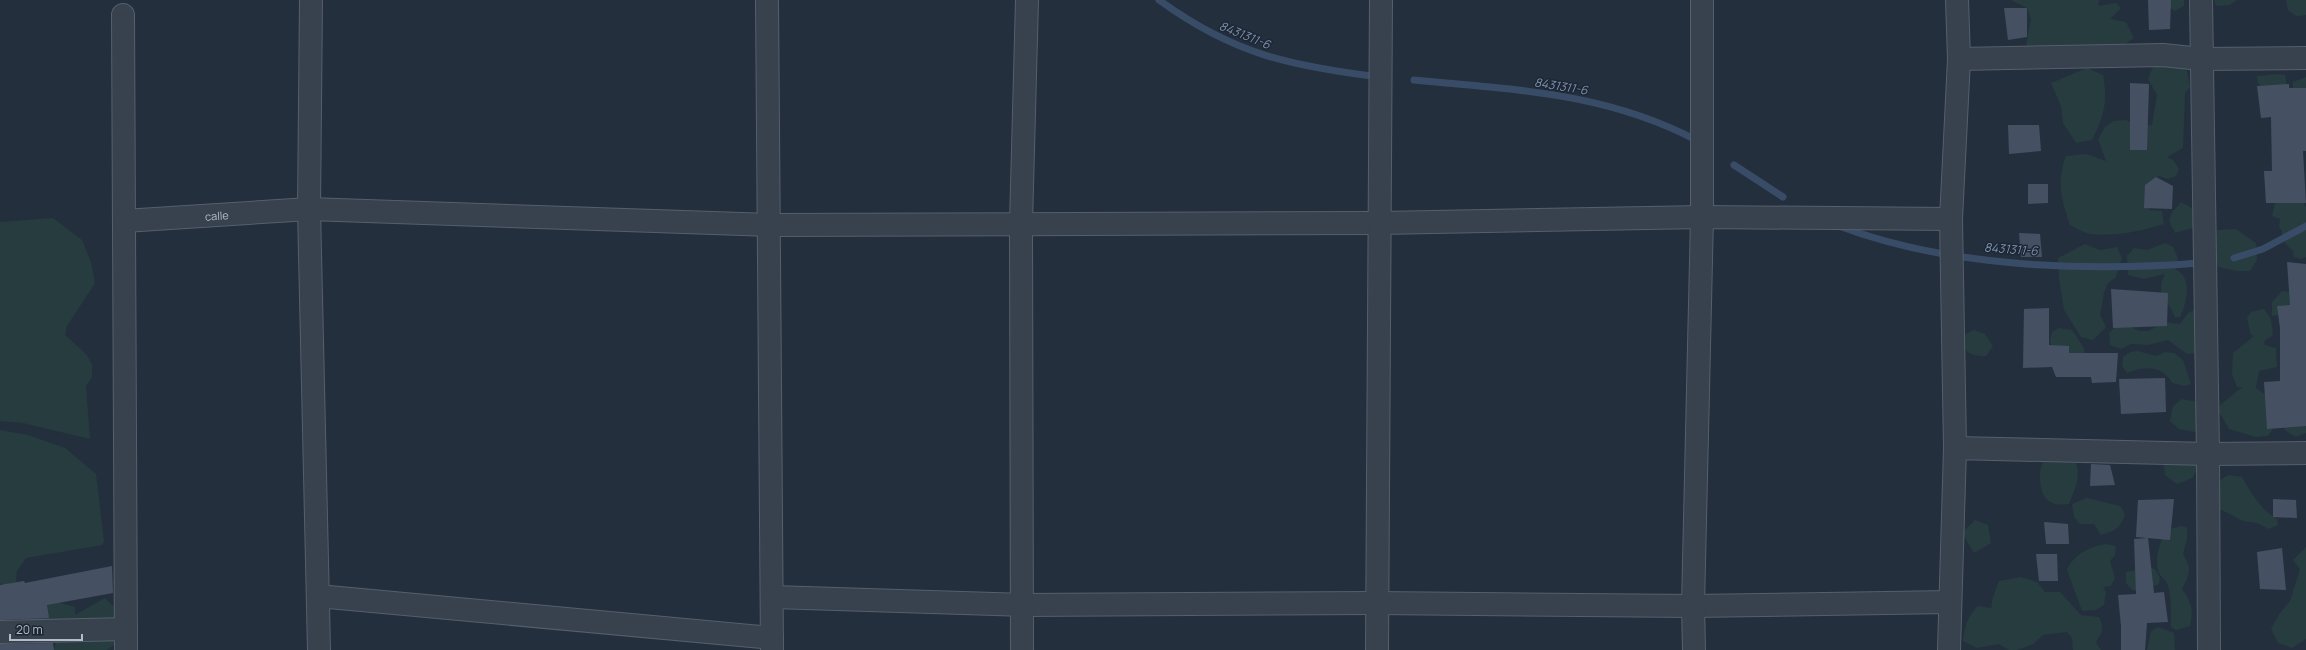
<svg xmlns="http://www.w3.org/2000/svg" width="2306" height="650" font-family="Manrope,sans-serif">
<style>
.green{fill:#263c3f}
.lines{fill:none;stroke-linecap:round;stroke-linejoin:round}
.stream{stroke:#394c67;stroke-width:7}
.building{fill:#455162}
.street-casing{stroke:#565f6c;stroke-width:24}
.street{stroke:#38414e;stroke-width:22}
.labels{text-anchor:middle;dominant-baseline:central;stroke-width:3;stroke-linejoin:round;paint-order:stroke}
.street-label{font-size:11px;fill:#b4bcc9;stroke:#1d2633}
.water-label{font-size:12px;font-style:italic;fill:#7c92b1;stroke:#1d2633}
</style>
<rect width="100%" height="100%" fill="#242f3e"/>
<g class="green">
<path d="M 2011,0 L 2099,0 L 2098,6 L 2116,3 L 2121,8 L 2110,19 L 2126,22 L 2134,38 L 2122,46 L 2042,54 L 2026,45 L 2031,19 L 2027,8 Z"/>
<path d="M 2166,0 L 2184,0 L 2184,6 L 2175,11 L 2166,6 Z"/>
<path d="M 2214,0 L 2237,0 L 2230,5 L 2216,6 Z"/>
<path d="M 2286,0 L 2306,0 L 2306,15 L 2296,16 L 2288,10 Z"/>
<path d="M 2176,59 L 2187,71 L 2190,87 L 2185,93 L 2183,148 L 2167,157 L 2173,160 L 2179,169 L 2176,176 L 2168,179 L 2159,176 L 2148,184 L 2149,210 L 2162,211 L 2164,224 C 2144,231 2111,237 2090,234 C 2084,233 2076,228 2070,225 C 2062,201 2056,182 2066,156 L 2086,154 L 2106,161 L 2098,139 L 2105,127 L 2113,121 L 2126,120 L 2137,126 L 2152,125 L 2157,95 L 2148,79 L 2155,62 Z"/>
<path d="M 2087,68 L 2103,75 C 2108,102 2104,116 2092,140 L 2076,143 L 2063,123 L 2061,106 L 2051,83 Z"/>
<path d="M 2278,74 L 2285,75 L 2287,87 L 2264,88 L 2258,83 L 2257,76 Z"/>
<path d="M 2306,77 L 2306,94 L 2293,88 L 2293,82 Z"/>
<path d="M 2301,199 L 2306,207 L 2306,257 L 2301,259 L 2294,257 L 2293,251 C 2286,245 2281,240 2282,231 L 2279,227 L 2280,219 L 2272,216 L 2276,200 Z"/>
<path d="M 2181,202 L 2195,210 L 2196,227 L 2175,233 L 2169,221 L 2172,212 Z"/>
<path d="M 53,218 L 82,240 L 91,262 L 95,283 L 67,326 L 65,335 L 86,354 L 92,364 L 92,377 L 86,386 L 90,439 L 23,423 L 0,421 L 0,222 Z"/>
<path d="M 2236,229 L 2256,243 L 2257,260 L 2250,271 L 2238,271 L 2218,267 C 2213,253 2212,245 2217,230 Z"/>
<path d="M 2165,243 L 2173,247 L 2178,258 L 2175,269 C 2193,277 2187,303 2180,317 L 2175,317 C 2168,299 2154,295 2165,274 L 2144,279 L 2128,275 L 2127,256 L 2134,248 L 2147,250 Z"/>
<path d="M 2085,244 L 2100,250 L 2117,247 L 2122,258 L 2116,277 L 2107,284 L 2104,293 L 2100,315 L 2106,327 L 2093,340 L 2081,337 L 2064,310 L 2059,278 L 2058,258 Z"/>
<path d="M 2282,291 L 2306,295 L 2281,315 L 2272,316 L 2272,302 Z"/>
<path d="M 2197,309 L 2198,353 L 2187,354 L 2168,340 L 2148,345 L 2131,344 L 2121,349 L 2110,345 L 2109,333 L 2120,323 L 2126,324 L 2139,331 L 2149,331 L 2163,322 L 2180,324 L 2188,313 Z"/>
<path d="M 2264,309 L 2271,319 L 2273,335 L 2264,341 L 2265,345 L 2276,348 L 2277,367 L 2259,371 L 2256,388 L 2273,400 L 2276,424 L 2268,436 L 2256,437 L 2229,429 L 2217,408 L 2237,391 L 2243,388 L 2237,387 L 2232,374 L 2233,353 L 2254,336 L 2251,335 L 2247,318 L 2251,312 Z"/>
<path d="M 2059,328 L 2072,330 L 2084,348 L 2084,358 L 2055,351 L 2050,342 L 2052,332 Z"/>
<path d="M 1974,330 L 1985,334 L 1993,346 L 1986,356 C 1975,356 1968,355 1962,345 L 1964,335 Z"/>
<path d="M 2138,351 L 2156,356 L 2165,352 L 2174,353 L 2183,360 L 2191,384 L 2185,386 L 2172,383 C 2163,365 2143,366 2127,373 L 2122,366 L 2123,357 L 2130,352 Z"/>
<path d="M 2182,399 L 2198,402 L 2201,433 L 2179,429 L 2170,421 L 2173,406 Z"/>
<path d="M 2306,412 L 2306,433 L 2296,437 L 2285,430 L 2282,415 Z"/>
<path d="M 0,430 L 28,435 L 65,448 L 96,474 L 104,541 L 102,545 L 26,558 L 17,571 L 15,590 L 75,607 L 75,615 L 105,598 L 125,618 L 123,640 L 106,650 L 54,650 L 56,642 L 54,638 L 23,624 L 19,615 L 6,601 L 2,584 L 0,583 Z"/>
<path d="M 2062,442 C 2082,469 2082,472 2069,504 C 2046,508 2039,494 2040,472 C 2041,463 2047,453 2050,445 Z"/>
<path d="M 2174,442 L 2193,445 L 2200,466 L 2192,478 L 2177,484 L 2165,475 L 2161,443 Z"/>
<path d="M 2228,475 L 2242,477 C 2252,494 2260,509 2277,519 L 2278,525 L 2269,529 L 2257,523 L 2243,521 L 2218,508 L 2215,484 Z"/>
<path d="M 2087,498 L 2120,506 L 2125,514 C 2121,528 2115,531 2101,535 L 2094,524 L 2080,524 L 2074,517 L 2072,504 Z"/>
<path d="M 1975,520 L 1988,525 L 1991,543 L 1974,553 L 1962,533 Z"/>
<path d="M 2182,526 L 2187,528 L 2187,539 L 2183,554 C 2192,569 2190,574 2182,589 C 2191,601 2194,611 2190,626 L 2176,630 L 2171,627 C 2171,613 2172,596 2167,583 C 2165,579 2161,577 2159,573 C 2154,559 2160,542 2166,530 Z"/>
<path d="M 2107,544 L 2116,546 L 2115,555 L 2110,561 L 2115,578 L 2111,586 L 2103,587 L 2106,592 L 2104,605 L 2096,610 L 2082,611 L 2067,570 C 2074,554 2090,546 2107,544 Z"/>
<path d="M 2306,547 L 2306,639 L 2292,648 L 2278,643 L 2271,629 L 2280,613 L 2290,601 L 2300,569 L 2293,560 Z"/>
<path d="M 2148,568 L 2155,569 L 2160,578 L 2159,584 L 2140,591 L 2132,590 L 2126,583 L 2126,572 Z"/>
<path d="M 2021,577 L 2037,582 L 2045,592 L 2060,592 L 2081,615 L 2099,617 C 2105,628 2102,633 2096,642 L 2101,650 L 2073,650 L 2072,638 L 2067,632 L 2043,635 L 2033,644 L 2017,650 L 2009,650 L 1999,644 L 1977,648 L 1963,641 C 1965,626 1967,617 1978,606 L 1991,608 L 1993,597 L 1999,581 Z"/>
<path d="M 2158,627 L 2174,633 L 2175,650 L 2147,650 L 2151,631 Z"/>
</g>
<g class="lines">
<g class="stream">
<path d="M 1159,0 C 1233,54 1290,66 1379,77"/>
<path d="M 1414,80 C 1516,90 1605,92 1698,141"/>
<path d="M 1734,165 L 1783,197"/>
<path d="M 1839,226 C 1947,267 2085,272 2200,263"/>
<path d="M 2234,258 L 2263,249 L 2306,226"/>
</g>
</g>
<g class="building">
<path d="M 2148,0 L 2171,0 L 2170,29 L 2149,30 Z"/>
<path d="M 2004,8 L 2027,8 L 2027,37 L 2008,40 Z"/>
<path d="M 2130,83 L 2149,84 L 2147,150 L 2130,150 Z"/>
<path d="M 2289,84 L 2289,88 L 2306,88 L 2306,151 L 2303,151 L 2306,203 L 2266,203 L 2264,171 L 2272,171 L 2271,117 L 2261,118 L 2257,86 Z"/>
<path d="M 2008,125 L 2039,125 L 2041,151 L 2009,154 Z"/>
<path d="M 2156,177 L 2173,186 L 2172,209 L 2144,208 L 2145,185 Z"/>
<path d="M 2028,184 L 2048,184 L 2048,203 L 2028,204 Z"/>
<path d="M 2019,233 L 2040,234 L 2042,257 L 2021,257 Z"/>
<path d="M 2287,262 L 2306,264 L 2306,426 L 2267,429 L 2264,382 L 2280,381 L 2280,328 L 2277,306 L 2290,305 Z"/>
<path d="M 2111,289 L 2168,293 L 2167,326 L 2113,328 Z"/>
<path d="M 2049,308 L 2049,345 L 2069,346 L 2069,353 L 2118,353 L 2116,382 L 2092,383 L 2091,377 L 2056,377 L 2052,367 L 2023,368 L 2024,309 Z"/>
<path d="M 2165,378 L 2166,412 L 2121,414 L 2119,379 Z"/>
<path d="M 2091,464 L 2110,465 L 2115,485 L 2090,486 Z"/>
<path d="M 2174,499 L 2170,540 L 2136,537 L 2138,500 Z"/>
<path d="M 2273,499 L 2296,500 L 2297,518 L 2273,517 Z"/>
<path d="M 2044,522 L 2068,524 L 2069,544 L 2046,544 Z"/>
<path d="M 2148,538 L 2154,593 L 2164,592 L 2168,622 L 2147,623 L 2145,650 L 2121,650 L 2121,626 L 2118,595 L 2136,594 L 2134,539 Z"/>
<path d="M 2282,548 L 2286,590 L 2260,589 L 2257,552 Z"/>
<path d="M 2036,554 L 2057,554 L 2058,581 L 2039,581 Z"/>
<path d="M 112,566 L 113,593 L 47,605 L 49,618 L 0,620 L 0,585 L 24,581 L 25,583 Z"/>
<path d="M 53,643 L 54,650 L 0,650 L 0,644 Z"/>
</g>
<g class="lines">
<defs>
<g id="street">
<path d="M 311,0 L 309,209 L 319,650"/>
<path d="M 767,0 L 772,650"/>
<path d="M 2201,0 L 2208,454 L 2209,650"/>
<path d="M 123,15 L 126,650"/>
<path d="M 1959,59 L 2163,55 L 2201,59 L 2306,58"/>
<path d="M 1951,219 L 1955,448"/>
<path id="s1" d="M 124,221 L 309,209 L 769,225 L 1380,223 L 1702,217 L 1951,219 L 1959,59 L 1957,0"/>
<path d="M 318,596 L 772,638"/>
<path d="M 773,597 L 1023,605 L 1376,603 L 1693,606 L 1949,602"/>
<path d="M 0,632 L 126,629"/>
<path d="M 1022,650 L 1021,224 L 1027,0"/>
<path d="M 1377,650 L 1381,0"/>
<path d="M 1694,650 L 1693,606 L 1702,217 L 1702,0"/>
<path d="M 1949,650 L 1955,448 L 2208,454 L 2306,453"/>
</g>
</defs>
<use href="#street" class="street-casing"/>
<use href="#street" class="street"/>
</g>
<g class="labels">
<g class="street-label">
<text stroke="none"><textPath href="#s1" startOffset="93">calle</textPath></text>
</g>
<g class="water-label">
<text transform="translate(1245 35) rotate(22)">8431311-6</text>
<text transform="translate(1561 86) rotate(9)">8431311-6</text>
<text transform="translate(2011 249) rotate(4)">8431311-6</text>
</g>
</g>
<path d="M10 634v6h72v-6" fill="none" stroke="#b4bcc9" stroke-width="2"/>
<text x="16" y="634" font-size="12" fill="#b4bcc9" stroke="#1d2633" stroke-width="3" paint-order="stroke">20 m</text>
</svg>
